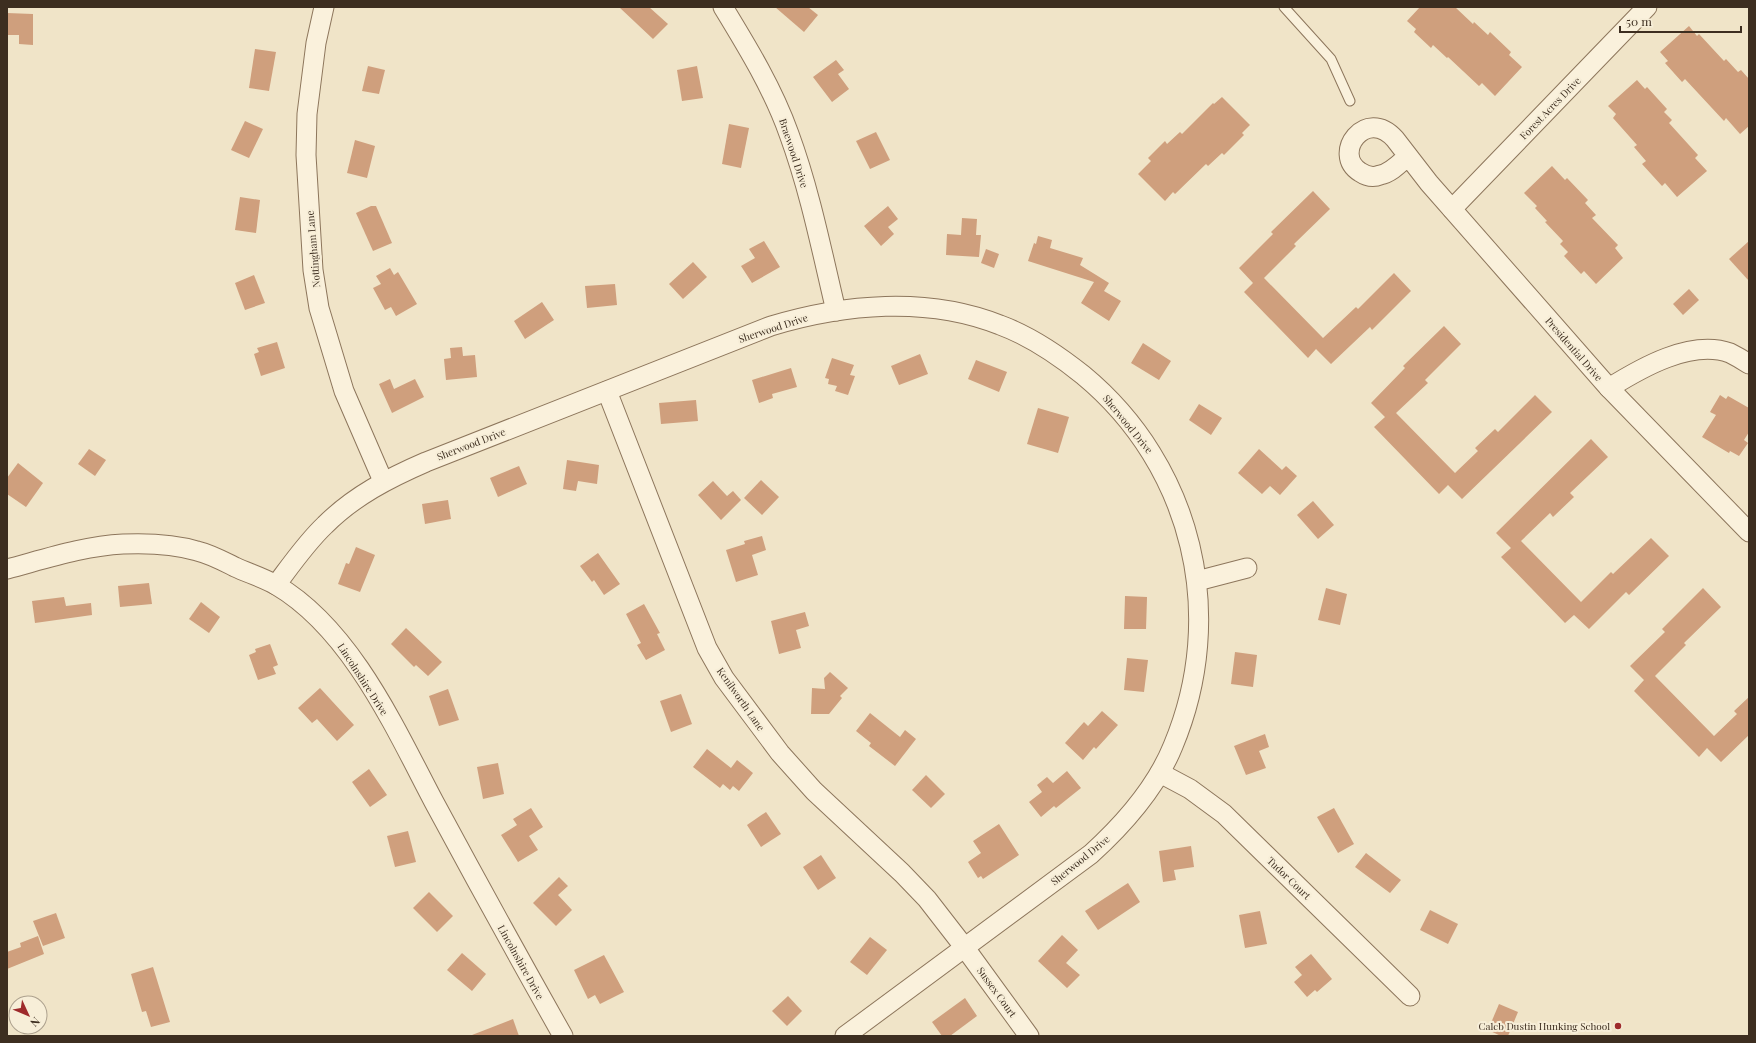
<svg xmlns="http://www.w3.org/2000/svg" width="1756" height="1043" font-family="'Playfair Display',serif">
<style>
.building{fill:#cf9f7d}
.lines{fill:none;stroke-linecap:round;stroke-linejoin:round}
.lane-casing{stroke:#8d765c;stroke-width:11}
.street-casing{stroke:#8d765c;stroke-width:21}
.lane{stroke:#faf1dc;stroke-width:9}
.street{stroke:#faf1dc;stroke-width:19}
.poi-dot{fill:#9e2a2b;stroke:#f7eed8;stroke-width:1.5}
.labels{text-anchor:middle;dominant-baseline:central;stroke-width:4;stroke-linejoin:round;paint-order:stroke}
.street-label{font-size:10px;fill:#3d2e20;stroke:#f7eed8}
.poi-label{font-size:10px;fill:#3d2e20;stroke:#f7eed8;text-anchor:end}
</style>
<rect width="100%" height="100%" fill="#f0e4c8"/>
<g class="building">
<path d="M 619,7 L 649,7 L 668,24 L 653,39 Z"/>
<path d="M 775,7 L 808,7 L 818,15 L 804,32 Z"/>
<path d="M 1420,7 L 1455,7 L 1473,24 L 1474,22 L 1488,35 L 1490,32 L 1511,52 L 1509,55 L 1522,67 L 1495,96 L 1482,83 L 1479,86 L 1448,57 L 1447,58 L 1433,45 L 1431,48 L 1414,32 L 1416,29 L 1407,21 Z"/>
<path d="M 7,13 L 33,14 L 33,45 L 19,44 L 19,35 L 7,35 Z"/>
<path d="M 1689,26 L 1697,36 L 1699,34 L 1724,61 L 1726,59 L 1738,72 L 1741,70 L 1749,79 L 1749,126 L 1740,134 L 1726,118 L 1724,121 L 1685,79 L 1682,82 L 1665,63 L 1668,61 L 1660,52 Z"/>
<path d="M 255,49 L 276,52 L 269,91 L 249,88 Z"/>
<path d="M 836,60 L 844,70 L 838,74 L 849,89 L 832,102 L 813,77 Z"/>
<path d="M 368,66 L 385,70 L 379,94 L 362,91 Z"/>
<path d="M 697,66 L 703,98 L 682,101 L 677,70 Z"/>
<path d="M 1637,80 L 1645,89 L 1647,87 L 1667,109 L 1664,112 L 1672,120 L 1669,123 L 1698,155 L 1695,158 L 1707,171 L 1677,197 L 1665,183 L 1662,186 L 1642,164 L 1646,161 L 1634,147 L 1637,145 L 1613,118 L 1616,114 L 1608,106 Z"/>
<path d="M 1222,97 L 1250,125 L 1242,133 L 1244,135 L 1224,155 L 1222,153 L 1208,166 L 1206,164 L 1175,194 L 1173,192 L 1165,201 L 1138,174 L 1151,161 L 1148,158 L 1165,141 L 1167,144 L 1180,132 L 1182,134 L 1213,103 L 1214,104 Z"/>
<path d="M 245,121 L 263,129 L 249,158 L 231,150 Z"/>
<path d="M 729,124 L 749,128 L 741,168 L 722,164 Z"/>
<path d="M 876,132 L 890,160 L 870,169 L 856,141 Z"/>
<path d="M 355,140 L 375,146 L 367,178 L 347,173 Z"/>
<path d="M 1552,166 L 1565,180 L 1567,178 L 1588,200 L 1585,203 L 1596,215 L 1592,218 L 1618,245 L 1615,248 L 1623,258 L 1596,284 L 1584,271 L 1581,274 L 1564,256 L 1568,252 L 1560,244 L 1563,241 L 1545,222 L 1547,221 L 1535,208 L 1537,206 L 1524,193 Z"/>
<path d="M 1313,191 L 1330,209 L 1294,244 L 1296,246 L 1264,278 L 1323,338 L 1356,307 L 1358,309 L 1394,273 L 1411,291 L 1372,330 L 1370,327 L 1331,364 L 1316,349 L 1308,358 L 1244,292 L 1253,283 L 1239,268 L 1273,234 L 1271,232 Z"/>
<path d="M 240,197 L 260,200 L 256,233 L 235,230 Z"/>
<path d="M 371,206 L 376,206 L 392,243 L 373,251 L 356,213 Z"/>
<path d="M 888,206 L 898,219 L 888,227 L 894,234 L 881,246 L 864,226 Z"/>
<path d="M 962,218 L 977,219 L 976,235 L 981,235 L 979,257 L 946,255 L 947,234 L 961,235 Z"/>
<path d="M 1038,236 L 1052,240 L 1050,248 L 1083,258 L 1080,265 L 1109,283 L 1104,291 L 1121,301 L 1109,321 L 1081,303 L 1094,282 L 1028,261 L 1034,243 L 1036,244 Z"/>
<path d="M 764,241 L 780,267 L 752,283 L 741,266 L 755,258 L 749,249 Z"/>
<path d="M 1749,241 L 1749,281 L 1729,259 Z"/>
<path d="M 986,249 L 999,254 L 994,268 L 981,263 Z"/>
<path d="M 693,262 L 707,277 L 683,299 L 669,284 Z"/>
<path d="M 390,268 L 394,275 L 398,272 L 417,304 L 396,316 L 391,307 L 385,310 L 373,288 L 381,284 L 376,276 Z"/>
<path d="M 254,275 L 265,303 L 245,310 L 235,283 Z"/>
<path d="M 615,284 L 617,305 L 587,308 L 585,286 Z"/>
<path d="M 1689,289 L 1699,300 L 1683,315 L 1673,304 Z"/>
<path d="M 542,302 L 554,320 L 525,339 L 514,321 Z"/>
<path d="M 1444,326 L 1461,344 L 1425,380 L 1428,383 L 1396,413 L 1455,473 L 1478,451 L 1475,448 L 1495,429 L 1498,432 L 1535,395 L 1552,412 L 1462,499 L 1448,485 L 1439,494 L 1374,427 L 1385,417 L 1371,403 L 1405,368 L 1403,366 Z"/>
<path d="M 277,342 L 285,368 L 261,376 L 254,354 L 259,352 L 257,348 Z"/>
<path d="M 1143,343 L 1171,361 L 1159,380 L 1131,363 Z"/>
<path d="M 462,347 L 463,356 L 475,355 L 477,377 L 446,380 L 444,359 L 451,358 L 450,348 Z"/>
<path d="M 920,354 L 928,374 L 899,385 L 891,366 Z"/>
<path d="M 832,358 L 854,365 L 850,375 L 855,376 L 848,395 L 835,391 L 837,386 L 828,384 L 829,379 L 825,378 Z"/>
<path d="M 976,360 L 1007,372 L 999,392 L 968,379 Z"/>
<path d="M 791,368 L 797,387 L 772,394 L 773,398 L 759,403 L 752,380 Z"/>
<path d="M 390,379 L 394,389 L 415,379 L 424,397 L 392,413 L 379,384 Z"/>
<path d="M 1720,395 L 1726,399 L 1728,396 L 1749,408 L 1749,432 L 1744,440 L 1748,443 L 1739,456 L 1730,451 L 1729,453 L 1702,437 L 1716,415 L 1710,412 Z"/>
<path d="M 696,400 L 698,421 L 661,424 L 659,403 Z"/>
<path d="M 1199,404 L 1222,418 L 1211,435 L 1189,420 Z"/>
<path d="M 1038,408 L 1069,417 L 1058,453 L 1027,444 Z"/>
<path d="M 1591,439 L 1608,457 L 1570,493 L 1574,497 L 1553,517 L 1550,513 L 1521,541 L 1581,602 L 1611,572 L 1613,574 L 1651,538 L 1669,556 L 1629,595 L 1626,592 L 1589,629 L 1574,615 L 1565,623 L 1501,557 L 1511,548 L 1496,533 Z"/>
<path d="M 89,449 L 106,460 L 95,476 L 78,464 Z"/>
<path d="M 1259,449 L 1282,470 L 1286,466 L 1297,476 L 1280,495 L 1270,486 L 1262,494 L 1238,473 Z"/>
<path d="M 567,460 L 599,465 L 597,484 L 578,481 L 576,491 L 563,489 Z"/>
<path d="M 18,463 L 43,483 L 26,507 L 7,494 L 7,478 Z"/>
<path d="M 519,466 L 527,484 L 498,497 L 490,478 Z"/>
<path d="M 761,480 L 779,497 L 762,515 L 744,498 Z"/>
<path d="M 713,481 L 727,496 L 733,491 L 741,500 L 721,520 L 698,495 Z"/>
<path d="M 448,500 L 451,519 L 425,524 L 422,504 Z"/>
<path d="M 1313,501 L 1334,525 L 1318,539 L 1297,515 Z"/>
<path d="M 762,536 L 766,550 L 752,555 L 758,575 L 736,582 L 726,550 L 745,544 L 744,541 Z"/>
<path d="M 356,547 L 375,555 L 360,592 L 338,584 L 346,563 L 349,564 Z"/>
<path d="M 598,553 L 620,584 L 604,595 L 594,580 L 592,582 L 580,566 Z"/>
<path d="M 149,583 L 152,604 L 120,607 L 118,586 Z"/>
<path d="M 1326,588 L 1347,594 L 1340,625 L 1318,620 Z"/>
<path d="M 1703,588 L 1721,607 L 1684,643 L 1686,645 L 1655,676 L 1714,736 L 1737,714 L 1734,711 L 1749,697 L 1749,735 L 1721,762 L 1707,748 L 1699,757 L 1634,691 L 1644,680 L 1630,666 L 1665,632 L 1662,629 Z"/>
<path d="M 1125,596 L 1147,597 L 1146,629 L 1124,629 Z"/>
<path d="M 64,597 L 66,606 L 91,603 L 92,615 L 35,623 L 32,601 Z"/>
<path d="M 201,602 L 220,617 L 209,633 L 189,619 Z"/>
<path d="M 644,604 L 660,633 L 657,634 L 665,650 L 646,660 L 637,645 L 641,643 L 626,614 Z"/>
<path d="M 805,612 L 809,626 L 796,630 L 801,648 L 779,654 L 771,621 Z"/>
<path d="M 406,628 L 442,662 L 428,676 L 416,665 L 414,667 L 391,644 Z"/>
<path d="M 270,644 L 278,665 L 273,667 L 276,674 L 258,680 L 249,655 L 256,652 L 255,649 Z"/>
<path d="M 1235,652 L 1257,655 L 1253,687 L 1231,684 Z"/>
<path d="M 1127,658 L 1148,660 L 1144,692 L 1124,690 Z"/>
<path d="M 830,672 L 848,688 L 840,696 L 842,698 L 829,714 L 811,714 L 812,688 L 825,689 L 824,678 Z"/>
<path d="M 320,688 L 354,725 L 337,741 L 317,719 L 312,723 L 298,708 Z"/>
<path d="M 448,689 L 459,720 L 439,726 L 429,696 Z"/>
<path d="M 681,694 L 692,724 L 671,732 L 660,701 Z"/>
<path d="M 1102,711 L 1118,725 L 1096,749 L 1094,747 L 1083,760 L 1065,743 L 1084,722 L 1088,726 Z"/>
<path d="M 870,713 L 900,737 L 905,730 L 916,739 L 895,766 L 869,746 L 871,743 L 856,731 Z"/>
<path d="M 1265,734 L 1269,747 L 1259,751 L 1266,768 L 1246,775 L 1234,746 Z"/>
<path d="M 707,749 L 731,768 L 737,760 L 753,773 L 739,791 L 733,786 L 730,790 L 723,784 L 720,788 L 693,767 Z"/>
<path d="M 498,763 L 504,794 L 483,799 L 477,767 Z"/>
<path d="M 369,769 L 387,795 L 370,807 L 352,782 Z"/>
<path d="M 1067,771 L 1081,788 L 1056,808 L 1054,806 L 1041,817 L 1029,802 L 1042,792 L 1037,785 L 1047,777 L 1053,783 Z"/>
<path d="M 926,775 L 945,794 L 931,808 L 912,790 Z"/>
<path d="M 531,808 L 543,827 L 529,836 L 538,850 L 518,862 L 501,835 L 517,825 L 513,819 Z"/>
<path d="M 1334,808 L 1354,844 L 1338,853 L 1317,817 Z"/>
<path d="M 766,812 L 781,834 L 761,847 L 747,825 Z"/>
<path d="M 999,824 L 1019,855 L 983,879 L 981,876 L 978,878 L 968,862 L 981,853 L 973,841 Z"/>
<path d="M 408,831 L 416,862 L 395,867 L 387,836 Z"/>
<path d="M 1191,846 L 1194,867 L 1174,870 L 1176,880 L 1163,882 L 1159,851 Z"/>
<path d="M 1366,853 L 1401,880 L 1390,893 L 1355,867 Z"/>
<path d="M 821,855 L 836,878 L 818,890 L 803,867 Z"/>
<path d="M 559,877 L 568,886 L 558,895 L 572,910 L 556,926 L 533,903 Z"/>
<path d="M 1128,883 L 1140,902 L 1098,930 L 1085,911 Z"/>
<path d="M 429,892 L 453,916 L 437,932 L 413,908 Z"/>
<path d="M 1430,910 L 1458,924 L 1448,944 L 1420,930 Z"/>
<path d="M 1260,911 L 1267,944 L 1245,948 L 1239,915 Z"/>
<path d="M 56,913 L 65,938 L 43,946 L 33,921 Z"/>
<path d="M 1062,935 L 1078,950 L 1066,963 L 1080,975 L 1067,988 L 1038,961 Z"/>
<path d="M 38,936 L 44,954 L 7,969 L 7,952 L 21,947 L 20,943 Z"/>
<path d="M 870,937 L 887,950 L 867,975 L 850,962 Z"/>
<path d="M 462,953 L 486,974 L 472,991 L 447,970 Z"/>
<path d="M 1311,954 L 1332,979 L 1317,992 L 1315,990 L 1307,997 L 1294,982 L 1302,975 L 1295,967 Z"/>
<path d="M 604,955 L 624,992 L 600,1004 L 595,995 L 588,999 L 574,970 Z"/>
<path d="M 153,967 L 170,1022 L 151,1027 L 146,1011 L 142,1012 L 131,974 Z"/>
<path d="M 788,996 L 802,1011 L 787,1026 L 772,1011 Z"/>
<path d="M 965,998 L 977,1016 L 950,1036 L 942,1036 L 932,1022 Z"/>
<path d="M 1499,1004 L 1518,1012 L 1508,1036 L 1501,1036 L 1488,1030 Z"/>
<path d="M 513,1019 L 519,1036 L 472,1036 L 472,1035 Z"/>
</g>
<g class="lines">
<defs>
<path id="lane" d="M 1284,7 L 1331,59 L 1350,101"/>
<g id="street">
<path d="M 324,7 L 316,43 L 307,114 L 306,155 L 313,270 L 319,308 L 344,391 L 383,481"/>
<path d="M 723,7 C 748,48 773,89 789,134 C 810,191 822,252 836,311"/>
<path d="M 1408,156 C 1400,163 1391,173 1380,175 C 1373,178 1366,176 1360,172 C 1331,154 1366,106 1395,139 L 1429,183 L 1609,388 L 1749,532"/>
<path d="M 1452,209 L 1647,7"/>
<path d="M 1609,388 C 1641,368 1691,339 1730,353 C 1736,356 1743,360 1749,364"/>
<path d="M 607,391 L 707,648 L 724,678 L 780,753 L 814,791 L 902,873 L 927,899 L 965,948 L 1029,1036"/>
<path d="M 7,569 C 45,559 84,546 123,544 C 147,543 174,544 197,551 C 210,554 223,561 235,567 C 248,573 264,578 276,585 C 351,629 395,728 434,802 C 476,880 519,958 563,1036"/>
<path d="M 1197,581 L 1247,568"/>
<path d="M 276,585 C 291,565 306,543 325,525 C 354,496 389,478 426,462 L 771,326 C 844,304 927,296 1000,325 C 1030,336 1058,355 1083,375 C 1193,466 1228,615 1173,746 C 1156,788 1124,824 1091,854 L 845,1036"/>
<path d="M 1160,773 L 1190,789 L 1224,814 L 1410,996"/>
</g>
</defs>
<use href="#lane" class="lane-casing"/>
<use href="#street" class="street-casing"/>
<use href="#lane" class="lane"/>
<use href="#street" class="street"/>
</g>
<circle class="poi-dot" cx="1618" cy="1026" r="4"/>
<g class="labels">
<g class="street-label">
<text transform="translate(1550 108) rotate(-46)">Forest Acres Drive</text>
<text transform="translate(794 153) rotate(72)">Braewood Drive</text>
<text transform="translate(313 249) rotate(-95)">Nottingham Lane</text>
<text transform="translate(773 328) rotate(-18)">Sherwood Drive</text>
<text transform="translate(1574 349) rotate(49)">Presidential Drive</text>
<text transform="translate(1128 424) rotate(51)">Sherwood Drive</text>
<text transform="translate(471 444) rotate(-21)">Sherwood Drive</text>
<text transform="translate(363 679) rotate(57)">Lincolnshire Drive</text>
<text transform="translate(741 699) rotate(55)">Kenilworth Lane</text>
<text transform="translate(1080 860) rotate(-39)">Sherwood Drive</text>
<text transform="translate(1289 878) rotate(44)">Tudor Court</text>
<text transform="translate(521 962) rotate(61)">Lincolnshire Drive</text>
<text transform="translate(997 992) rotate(54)">Sussex Court</text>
</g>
<g class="poi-label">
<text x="1610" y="1026">Caleb Dustin Hunking School</text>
</g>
</g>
<rect width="1756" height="1043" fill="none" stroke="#3d2e20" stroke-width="16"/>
<g transform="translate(28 1015) rotate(134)"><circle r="19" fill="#f7eed8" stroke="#ada18e"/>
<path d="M0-3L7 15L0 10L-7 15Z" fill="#9e2a2b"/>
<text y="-6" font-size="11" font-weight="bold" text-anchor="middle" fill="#3d2e20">N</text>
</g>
<path d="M1620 26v6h121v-6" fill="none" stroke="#3d2e20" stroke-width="2"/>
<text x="1626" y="26" font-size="12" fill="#3d2e20" stroke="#f7eed8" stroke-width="3" paint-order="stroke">50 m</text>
</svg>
